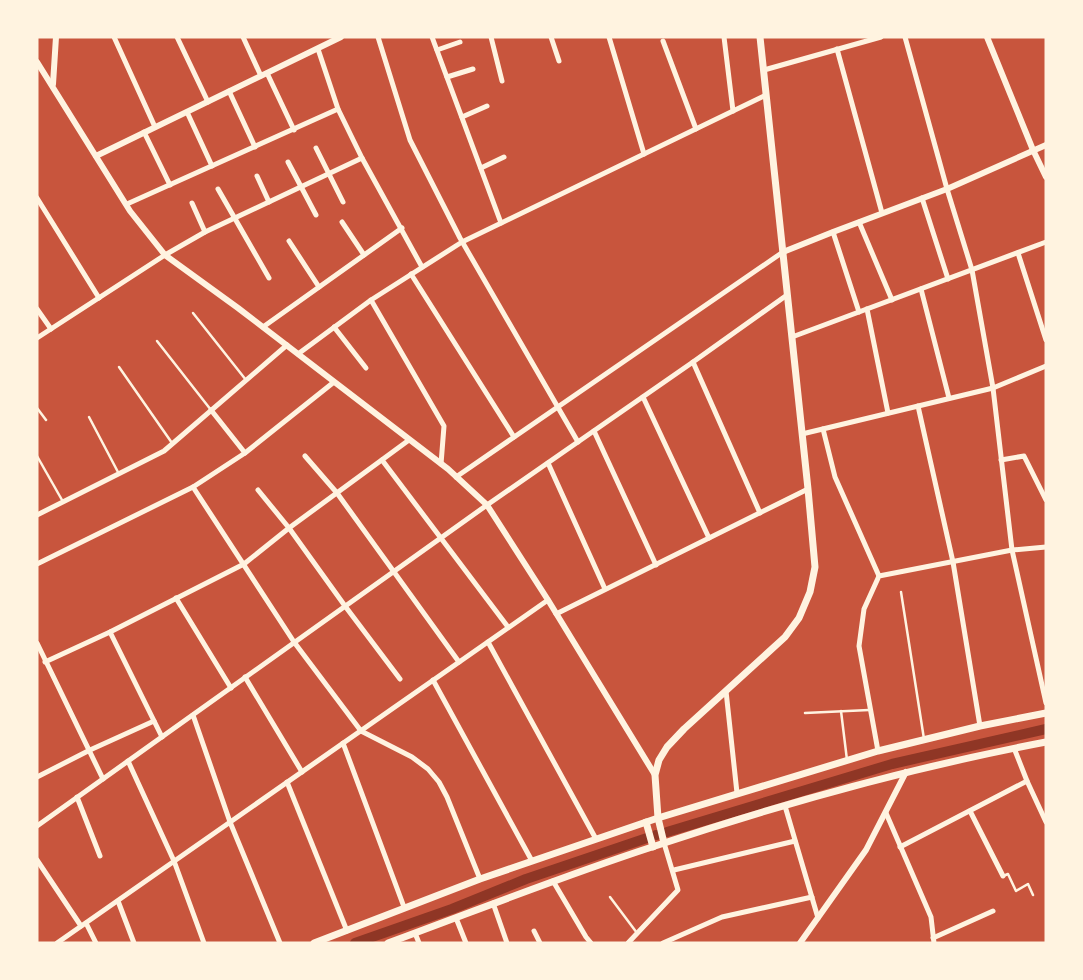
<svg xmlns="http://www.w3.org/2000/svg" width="1083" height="980" font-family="Barlow,sans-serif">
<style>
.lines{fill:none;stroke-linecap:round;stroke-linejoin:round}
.canal{stroke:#8f3625;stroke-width:10}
.service{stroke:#fff3e0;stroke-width:2.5}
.minor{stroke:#fff3e0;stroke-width:5}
.tertiary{stroke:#fff3e0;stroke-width:6}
.secondary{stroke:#fff3e0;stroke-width:7}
</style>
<rect width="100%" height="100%" fill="#c8553d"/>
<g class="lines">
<g class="canal">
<path d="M 667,832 L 892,764 L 1046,729"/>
<path d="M 656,835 L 657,835"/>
<path d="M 355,943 L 452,909 L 526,879 L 647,838"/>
</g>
<g class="service">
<path d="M 193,313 L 246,380"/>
<path d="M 157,341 L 211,410"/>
<path d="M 119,367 L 172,443"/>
<path d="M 37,408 L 46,420"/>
<path d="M 89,417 L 119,474"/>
<path d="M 37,456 L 62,500"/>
<path d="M 901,592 L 924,739"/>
<path d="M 841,711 L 847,760"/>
<path d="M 805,713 L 869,710"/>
<path d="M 1003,876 L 1008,874 L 1016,891 L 1028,884 L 1033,895"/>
<path d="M 610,897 L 637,933"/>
</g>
<g class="minor">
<path d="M 114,37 L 155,127"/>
<path d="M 177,37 L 208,102"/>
<path d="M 243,37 L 261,76"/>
<path d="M 378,37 L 410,140 L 460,238 L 578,442"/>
<path d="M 432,37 L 501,223"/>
<path d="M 491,37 L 502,81"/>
<path d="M 551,37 L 559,61"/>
<path d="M 609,37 L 644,154"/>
<path d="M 724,37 L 733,111"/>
<path d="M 905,37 L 947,189 L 972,270 L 993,388 L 1012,550 L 1046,703"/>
<path d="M 663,41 L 696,129"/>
<path d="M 318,49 L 338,109 L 362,158 L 422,267"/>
<path d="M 837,49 L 882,213"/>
<path d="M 437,50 L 460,42"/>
<path d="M 764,70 L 881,37"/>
<path d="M 267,73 L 294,130"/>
<path d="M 447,77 L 473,69"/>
<path d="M 229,91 L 255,147"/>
<path d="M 187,112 L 212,166"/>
<path d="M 462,117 L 487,106"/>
<path d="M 144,132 L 170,185"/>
<path d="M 316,148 L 343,202"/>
<path d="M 288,162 L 316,215"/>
<path d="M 481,168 L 504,157"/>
<path d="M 257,176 L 269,202"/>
<path d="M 218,189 L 269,278"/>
<path d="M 37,198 L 99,298"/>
<path d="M 922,198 L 948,279"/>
<path d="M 192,203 L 205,232"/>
<path d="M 127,204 L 338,109"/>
<path d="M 342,222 L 364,255"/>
<path d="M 859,222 L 892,300"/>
<path d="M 833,232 L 859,312"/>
<path d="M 289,241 L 319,287"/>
<path d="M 1018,253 L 1046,340"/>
<path d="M 411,274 L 514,437"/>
<path d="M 921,289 L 949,398"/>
<path d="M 371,300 L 444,426 L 441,464"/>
<path d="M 37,309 L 51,329"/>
<path d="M 867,309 L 888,413"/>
<path d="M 263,327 L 402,228"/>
<path d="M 334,327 L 366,368"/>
<path d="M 792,337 L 1046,242"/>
<path d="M 37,338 L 165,255 L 205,232 L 362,158"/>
<path d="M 298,354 L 371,300 L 462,242 L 766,95"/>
<path d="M 693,362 L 760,513"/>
<path d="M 643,397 L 709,538"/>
<path d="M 918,406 L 953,562 L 980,726"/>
<path d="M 211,410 L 245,453"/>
<path d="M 823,429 L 835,477 L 879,576"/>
<path d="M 594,431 L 656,565"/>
<path d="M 802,434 L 993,388 L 1046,366"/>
<path d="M 305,456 L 337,493 L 459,662"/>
<path d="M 382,460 L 508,627"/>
<path d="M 1001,460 L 1024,456 L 1046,500"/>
<path d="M 548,463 L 605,589"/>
<path d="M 456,477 L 783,252"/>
<path d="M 193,487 L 294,642 L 361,731 L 412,757 L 428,769 L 439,782 L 447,797 L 480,879"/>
<path d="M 258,490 L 289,528 L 345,606 L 400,679"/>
<path d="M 37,515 L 164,451 L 287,345"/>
<path d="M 37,564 L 193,487 L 245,453 L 334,382"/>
<path d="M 176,598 L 231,688"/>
<path d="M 556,614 L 808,489"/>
<path d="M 110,632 L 162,737"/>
<path d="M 488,642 L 596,839"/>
<path d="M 37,643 L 103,779"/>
<path d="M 45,662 L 110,632 L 244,564 L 289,528 L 409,440"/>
<path d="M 245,677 L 302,772"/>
<path d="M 433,680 L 532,861"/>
<path d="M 726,691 L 737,793"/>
<path d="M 193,715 L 230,822 L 280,943"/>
<path d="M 343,743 L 404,907"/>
<path d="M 1014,748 L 1027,781 L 1046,822"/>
<path d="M 878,751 L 859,646 L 864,609 L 879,576 L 1012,550 L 1046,547"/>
<path d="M 128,761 L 174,861 L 204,943"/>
<path d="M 37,777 L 90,750 L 154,721"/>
<path d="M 287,782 L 347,931"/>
<path d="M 77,797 L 100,856"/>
<path d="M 785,806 L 818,918"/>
<path d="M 970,811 L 1003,876"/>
<path d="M 886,813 L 931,917 L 934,943"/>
<path d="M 37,826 L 487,505 L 693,362 L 787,295"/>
<path d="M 900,847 L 1027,781"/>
<path d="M 37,860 L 81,926"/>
<path d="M 674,870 L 795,841"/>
<path d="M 553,881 L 586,937 L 591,943"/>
<path d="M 118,901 L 134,943"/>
<path d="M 493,903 L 507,943"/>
<path d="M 456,918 L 466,943"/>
<path d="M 86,923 L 96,943"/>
<path d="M 534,931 L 540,943"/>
<path d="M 415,933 L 419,943"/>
<path d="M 933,938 L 993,911"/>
<path d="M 57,943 L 548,600"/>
<path d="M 628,943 L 678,890 L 664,843"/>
<path d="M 663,943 L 722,917 L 812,897"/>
</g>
<g class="tertiary">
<path d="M 987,37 L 1033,150 L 1046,177"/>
<path d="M 37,62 L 130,211 L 165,255 L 238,308 L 448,469 L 487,505 L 548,600 L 655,775"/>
<path d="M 53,84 L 56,37"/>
<path d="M 96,156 L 341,37"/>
<path d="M 783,252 L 833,232 L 947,189 L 1046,145"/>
<path d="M 800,943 L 866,850 L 906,772"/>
</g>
<g class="secondary">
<path d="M 646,822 L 653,847"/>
<path d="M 664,843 L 658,818 L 655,775 L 659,760 L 667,747 L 684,729 L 785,637 L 799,618 L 810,592 L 815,567 L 808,489 L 760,37"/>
<path d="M 314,943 L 480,879 L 658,818 L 878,751 L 980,726 L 1046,713"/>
<path d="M 388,943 C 475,911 563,876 652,847 C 781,804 913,767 1046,742"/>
</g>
</g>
<rect width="1083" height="980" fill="none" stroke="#fff3e0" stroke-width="77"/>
</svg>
